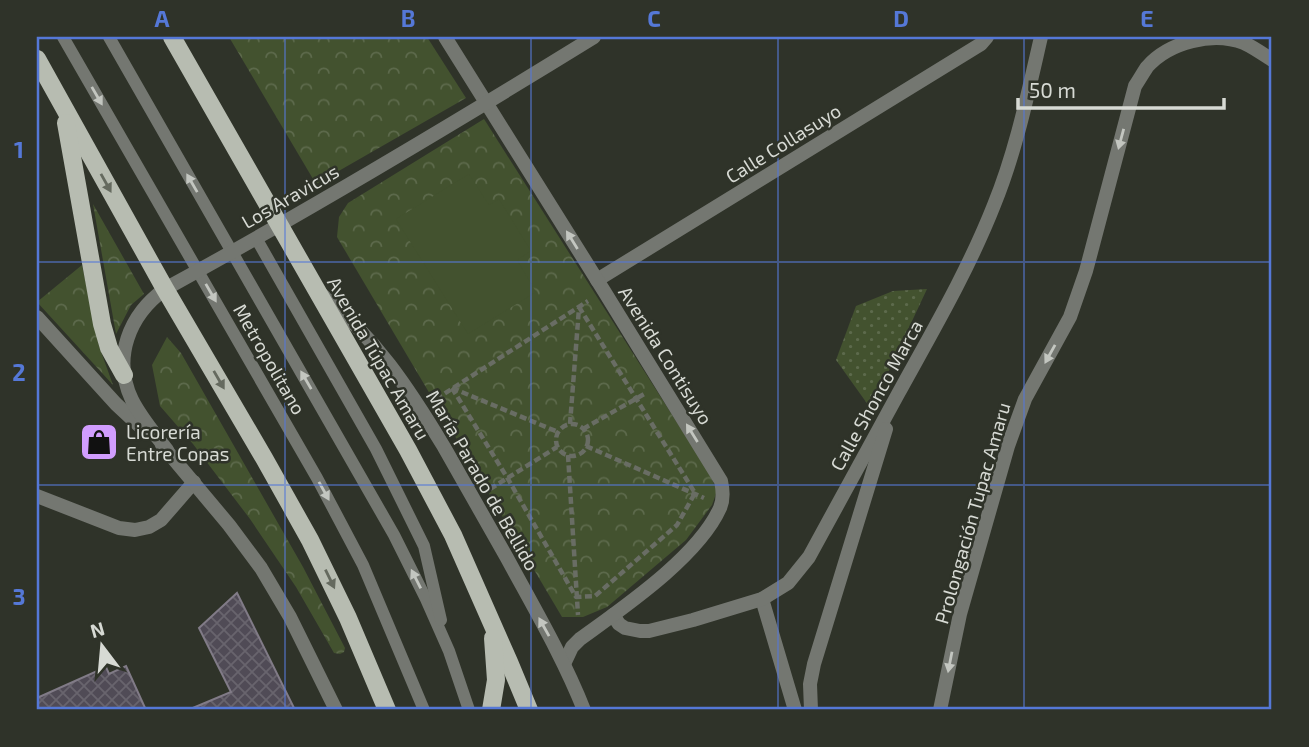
<svg xmlns="http://www.w3.org/2000/svg" width="1309" height="747" font-family="'Exo 2',sans-serif">
<style>
.grass{fill:url(#grass-dots)}
.forest{fill:url(#forest-crowns)}
.garden{fill:#43522f}
.building{fill:url(#building-cross-hatch);stroke:#817b87;stroke-width:2}
.lines{fill:none;stroke-linecap:round;stroke-linejoin:round}
.path{stroke:#696d64;stroke-width:4.5;stroke-dasharray:7 3.5;stroke-linecap:butt}
.service{stroke:#747771;stroke-width:12}
.minor{stroke:#747771;stroke-width:14}
.tertiary{stroke:#747771;stroke-width:14}
.primary{stroke:#b7bcb1;stroke-width:18}
.oneway{fill:#c3c6c0}
.oneway2{fill:#656a5f}
.grid{fill:none;stroke:#5578d7;stroke-width:2;stroke-opacity:0.55}
.labels{text-anchor:middle;dominant-baseline:central;stroke-width:5;stroke-linejoin:round;paint-order:stroke}
.street-label{font-size:19px;fill:#d7dad4;stroke:#2f3329}
.poi-label{font-size:19px;fill:#d7dad4;stroke:#2f3329;text-anchor:start}
.neatline{fill:none;stroke:#5578d7;stroke-width:2.5}
.grid-label{font-size:23px;text-anchor:middle;font-weight:bold;fill:#5578d7}
</style>
<defs>
<pattern id="grass-dots" width="8" height="8" patternUnits="userSpaceOnUse" patternTransform="scale(1.75)"><rect width="8" height="8" fill="#43522f"/><path d="M2 2h.1M6 6h.1" fill="none" stroke="#5d6a4c" stroke-width="1.8" stroke-linecap="round"/></pattern>
<pattern id="forest-crowns" width="20" height="18" patternUnits="userSpaceOnUse" patternTransform="scale(1.75)"><rect width="20" height="18" fill="#43522f"/><path d="M2 6a3 3 0 1 1 6 0M12 15a3 3 0 1 1 6 0" fill="none" stroke="#5d6a4c"/></pattern>
<pattern id="building-cross-hatch" width="8" height="8" patternUnits="userSpaceOnUse" patternTransform="scale(1.75)"><rect width="8" height="8" fill="#504b56"/><path d="M0 0l8 8M0 8l8-8" fill="none" stroke="#68646d"/></pattern>
</defs>
<rect width="100%" height="100%" fill="#2f3329"/>
<path class="grass" d="M 927,289 L 871,409 L 836,360 L 856,306 L 893,291 Z"/>
<g class="forest">
<path d="M 229,37 L 427,37 L 466,98 L 316,184 Z"/>
<path d="M 484,119 L 709,473 L 717,491 L 712,505 L 686,540 L 607,607 L 583,617 L 562,617 L 337,237 L 339,217 L 348,203 Z"/>
<path d="M 93,204 L 144,294 L 131,305 L 116,334 Z"/>
<path d="M 82,265 L 99,346 L 113,385 L 37,302 Z"/>
<path d="M 167,337 L 181,353 L 303,567 L 345,648 L 344,652 L 340,654 L 334,653 L 296,587 L 250,519 L 193,444 L 160,406 L 152,365 Z"/>
</g>
<path class="garden" d="M 469,174 L 489,205 L 499,199 L 531,251 L 517,260 L 536,292 L 468,334 L 396,219 Z"/>
<g class="building">
<path d="M 237,593 L 295,710 L 188,710 L 231,692 L 199,628 Z"/>
<path d="M 126,666 L 146,710 L 37,710 L 37,698 L 106,667 L 109,674 Z"/>
</g>
<g class="lines">
<g class="path">
<path d="M 452,388 L 508,479 L 576,597 L 595,596 L 677,525 L 695,493 L 579,307"/>
<path d="M 452,388 L 558,432"/>
<path d="M 436,399 L 588,301"/>
<path d="M 570,424 L 579,308"/>
<circle cx="572" cy="440" r="16"/>
<path d="M 583,429 L 646,393"/>
<path d="M 586,446 L 704,498"/>
<path d="M 568,455 L 578,615"/>
<path d="M 490,489 L 557,447"/>
</g>
<g class="service">
<path d="M 63,37 L 317,478 L 363,565 L 424,710"/>
<path d="M 109,37 L 394,535 L 426,599 L 449,651 L 469,710"/>
<path d="M 256,238 L 376,449 L 424,546 L 441,620"/>
</g>
<g class="minor">
<path d="M 597,280 L 981,44 L 987,37"/>
<path d="M 37,496 L 119,528 L 135,530 L 149,527 L 161,520 L 194,482"/>
<path d="M 762,599 L 795,710"/>
<path d="M 613,615 L 619,624 L 625,628 L 640,631 L 649,631 L 693,620 L 762,599 L 788,583 L 809,557 C 839,503 868,448 898,394 C 932,332 968,271 994,205 C 1016,151 1028,93 1041,37"/>
<path d="M 811,710 L 810,684 L 814,664 L 886,429"/>
<path d="M 940,710 L 960,614 L 1008,446 L 1025,399 L 1070,317 L 1086,271 L 1135,86 C 1139,80 1143,73 1147,67 C 1169,42 1213,31 1244,43 C 1253,47 1263,54 1272,60"/>
</g>
<g class="tertiary">
<path d="M 445,37 L 604,291 L 721,481 C 723,490 724,499 720,508 C 698,557 624,607 580,639 L 572,647 L 564,664"/>
<path d="M 321,294 C 375,337 409,389 444,447 C 465,484 486,521 507,558 C 534,608 563,657 584,710"/>
<path d="M 37,317 L 116,404 L 144,430"/>
<path d="M 162,445 L 229,525 L 261,568 L 290,617 L 336,710"/>
<path d="M 167,450 C 155,434 141,418 132,400 C 112,358 129,315 165,289 C 311,209 453,124 594,37"/>
</g>
<g class="primary">
<path d="M 172,37 L 408,450 L 453,535 L 509,662 L 529,710"/>
<path d="M 37,59 L 165,289 L 264,458 L 310,540 L 348,618 L 387,710"/>
<path d="M 66,123 L 102,324 L 109,348 L 124,375"/>
<path d="M 491,710 L 496,680 L 493,638"/>
</g>
</g>
<defs><path id="oneway-solid" d="M-6-.8H1V-3.2L6.5 0L1 3.2V.8H-6Z" transform="scale(1.75)"/></defs>
<g class="oneway">
<use href="#oneway-solid" transform="translate(97 96) rotate(60)"/>
<use href="#oneway-solid" transform="translate(1121 139) rotate(105)"/>
<use href="#oneway-solid" transform="translate(192 183) rotate(-120)"/>
<use href="#oneway-solid" transform="translate(572 240) rotate(-122)"/>
<use href="#oneway-solid" transform="translate(211 293) rotate(60)"/>
<use href="#oneway-solid" transform="translate(1050 354) rotate(119)"/>
<use href="#oneway-solid" transform="translate(306 380) rotate(-120)"/>
<use href="#oneway-solid" transform="translate(692 433) rotate(-122)"/>
<use href="#oneway-solid" transform="translate(324 491) rotate(61)"/>
<use href="#oneway-solid" transform="translate(416 579) rotate(-117)"/>
<use href="#oneway-solid" transform="translate(544 627) rotate(-119)"/>
<use href="#oneway-solid" transform="translate(950 662) rotate(101)"/>
</g>
<g class="oneway2">
<use href="#oneway-solid" transform="translate(106 183) rotate(61)"/>
<use href="#oneway-solid" transform="translate(219 380) rotate(60)"/>
<use href="#oneway-solid" transform="translate(330 579) rotate(64)"/>
</g>
<path class="grid" d="M 285,37 L 285,710M 531,37 L 531,710M 778,37 L 778,710M 1024,37 L 1024,710M 37,262 L 1272,262M 37,485 L 1272,485"/>
<defs>
<symbol id="shop-square" viewBox="-11 -11 22 22"><rect x="-9" y="-9" width="18" height="18" rx="4" fill="#d19dfe" stroke="#2f3329"/><path d="M-5-2.5h2.3a2.7 3.5 0 0 1 5.4 0H5L5.5 6h-11ZM-1.5-2.5h3a1.5 2.3 0 0 0-3 0Z" fill="#111"/></symbol>
</defs>
<g fill-rule="evenodd">
<use href="#shop-square" x="77" y="420" width="44" height="44"/>
</g>
<g class="labels">
<g class="street-label">
<text transform="translate(783 143) rotate(-32)">Calle Collasuyo</text>
<text transform="translate(290 196) rotate(-30)">Los Aravicus</text>
<text transform="translate(666 355) rotate(58)">Avenida Contisuyo</text>
<text transform="translate(379 358) rotate(60)">Avenida Túpac Amaru</text>
<text transform="translate(270 359) rotate(60)">Metropolitano</text>
<text transform="translate(876 395) rotate(-61)">Calle Shonco Marca</text>
<text transform="translate(483 480) rotate(60)">María Parado de Bellido</text>
<text transform="translate(972 513) rotate(-74)">Prolongación Tupac Amaru</text>
</g>
<g class="poi-label">
<text x="126" y="431">Licorería<tspan x="126" dy="22">Entre Copas</tspan></text>
</g>
</g>
<rect width="1309" height="747" fill="none" stroke="#2f3329" stroke-width="77"/>
<g transform="translate(102 646) rotate(344)" stroke="#2f3329" stroke-width="5" paint-order="stroke">
<path d="M0-5L12 26L0 18L-12 26Z" fill="#d7dad4"/>
<text y="-10" font-size="19" font-weight="bold" text-anchor="middle" fill="#d7dad4">N</text>
</g>
<path d="M1018 98v10h206v-10" fill="none" stroke="#d7dad4" stroke-width="3.5"/>
<text x="1029" y="98" font-size="21" fill="#d7dad4" stroke="#2f3329" stroke-width="5" paint-order="stroke">50 m</text>
<rect x="38" y="38" width="1232" height="670" class="neatline"/>
<g class="grid-label">
<text x="162" y="27">A</text>
<text x="408" y="27">B</text>
<text x="654" y="27">C</text>
<text x="901" y="27">D</text>
<text x="1147" y="27">E</text>
<text x="19" y="158">1</text>
<text x="19" y="381">2</text>
<text x="19" y="605">3</text>
</g>
</svg>
